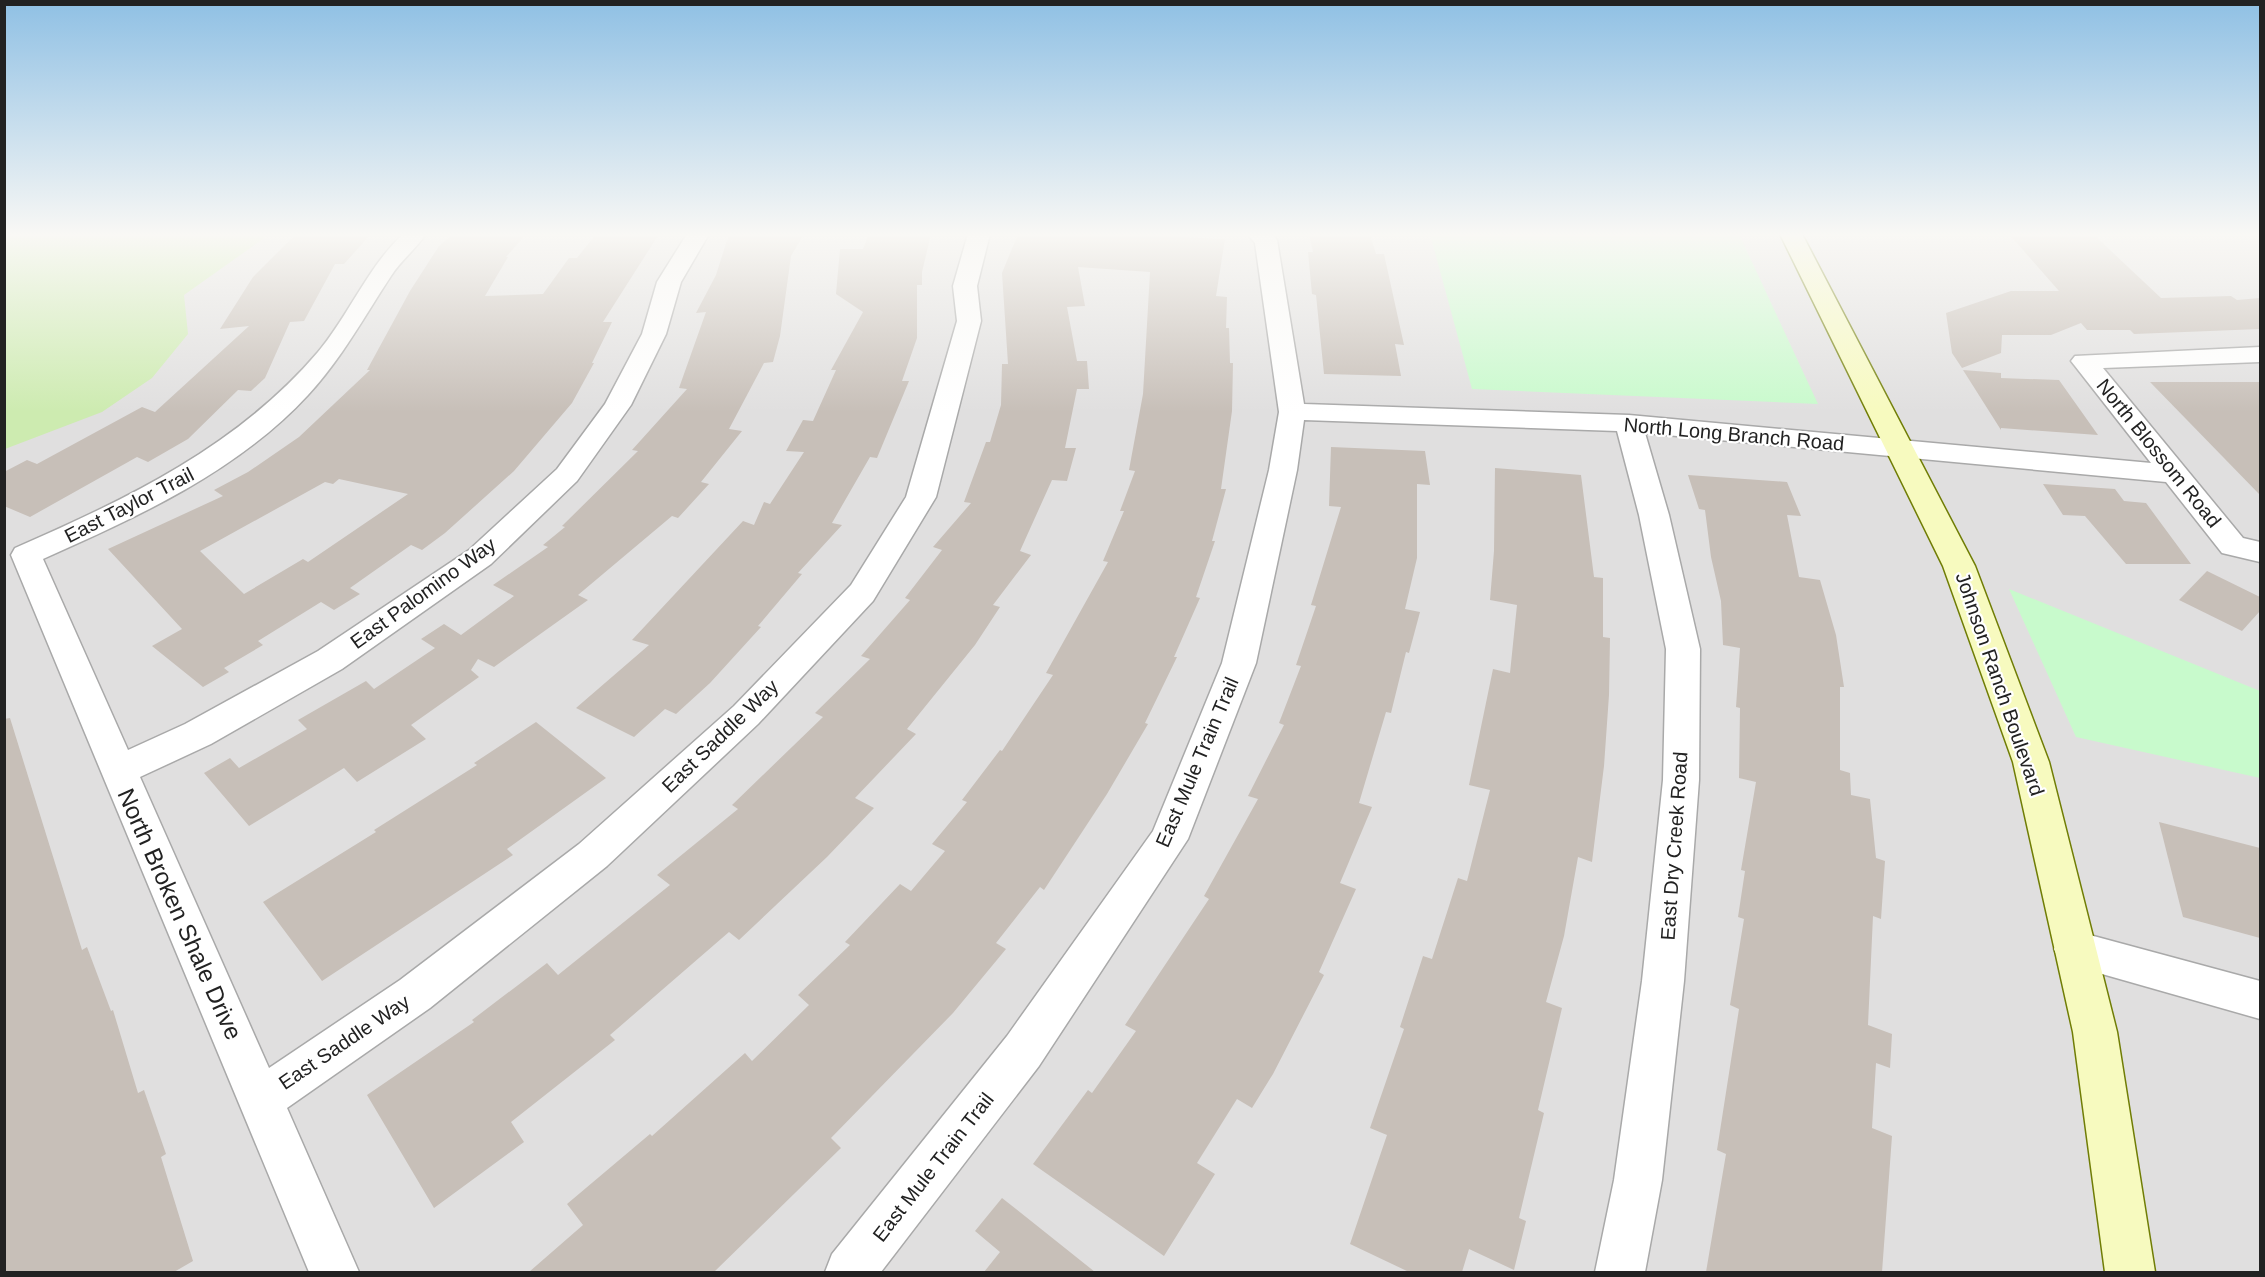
<svg xmlns="http://www.w3.org/2000/svg" width="2265" height="1277" font-family="Helvetica,sans-serif">
<style>
.residential{fill:#e0dfdf}
.grass{fill:#cdebb0}
.park{fill:#c8facc}
.building{fill:#c7bfb8;fill-rule:evenodd}
.lines{fill:none;stroke-linecap:round;stroke-linejoin:round}
.street-casing{stroke:#a9a9a9;stroke-width:3}
.secondary-casing{stroke:#707d05;stroke-width:3}
.street{fill:#fff;fill-rule:evenodd}
.secondary{fill:#f7fabf;fill-rule:evenodd}
.labels{text-anchor:middle;dominant-baseline:central;stroke-width:4.5;stroke-linejoin:round;paint-order:stroke}
.street-label{font-size:20px;fill:#222;stroke:#fff}
.near-street-label{font-size:24px;fill:#222;stroke:#fff}
</style>
<rect width="100%" height="100%" fill="#f2efe9"/>
<rect class="residential" x="5" y="234" width="2255" height="1038"/>
<path class="grass" d="M 5,234 L 270,234 L 184,295 L 188,334 L 152,378 L 102,412 L 5,449 Z"/>
<g class="park">
<path d="M 1430,234 L 1739,234 L 1818,404 L 1472,389 Z"/>
<path d="M 2009,589 L 2260,691 L 2260,778 L 2076,737 Z"/>
</g>
<g class="building">
<path d="M 296,234 L 371,234 L 344,264 L 335,264 L 304,321 L 290,322 L 265,378 L 251,391 L 238,390 L 188,439 L 148,462 L 137,457 L 30,517 L 4,506 L 4,472 L 27,460 L 37,464 L 142,407 L 155,412 L 249,326 L 220,329 L 253,277 Z"/>
<path d="M 453,234 L 526,234 L 506,257 L 508,257 L 485,296 L 543,294 L 569,258 L 577,258 L 596,234 L 659,234 L 603,322 L 612,322 L 592,363 L 594,363 L 572,403 L 514,471 L 445,533 L 422,550 L 411,545 L 350,588 L 360,594 L 334,610 L 321,602 L 258,641 L 263,645 L 224,668 L 229,672 L 203,687 L 152,646 L 182,629 L 108,549 L 223,496 L 214,490 L 248,472 L 299,437 L 370,370 L 367,370 L 410,291 L 439,246 ZM 339,479 L 408,494 L 308,562 L 303,559 L 244,594 L 200,551 L 325,482 L 333,484 Z"/>
<path d="M 729,234 L 804,234 L 791,256 L 780,336 L 773,362 L 764,363 L 729,429 L 742,431 L 701,482 L 709,484 L 678,518 L 672,516 L 578,595 L 588,600 L 494,667 L 478,659 L 471,670 L 479,677 L 411,725 L 426,739 L 357,782 L 344,768 L 249,826 L 204,773 L 230,758 L 239,768 L 307,729 L 298,720 L 366,681 L 374,689 L 435,648 L 421,639 L 444,624 L 461,635 L 514,596 L 493,585 L 548,547 L 543,545 L 565,527 L 562,526 L 638,451 L 632,450 L 687,389 L 679,388 L 706,312 L 696,313 L 716,275 Z"/>
<path d="M 869,234 L 931,234 L 922,272 L 922,285 L 917,285 L 917,338 L 902,381 L 909,381 L 877,458 L 870,457 L 832,523 L 842,525 L 798,573 L 802,574 L 758,626 L 761,627 L 710,683 L 676,714 L 665,709 L 634,737 L 576,708 L 649,645 L 632,640 L 743,521 L 754,525 L 764,502 L 770,504 L 804,452 L 786,451 L 803,420 L 813,421 L 836,370 L 831,370 L 863,312 L 836,294 L 840,249 L 863,249 Z"/>
<path d="M 1018,234 L 1117,234 L 1225,239 L 1216,296 L 1227,297 L 1226,328 L 1229,328 L 1230,363 L 1233,363 L 1232,411 L 1221,489 L 1226,489 L 1212,541 L 1215,541 L 1196,597 L 1200,598 L 1174,657 L 1177,657 L 1145,723 L 1148,724 L 1107,794 L 1044,890 L 1040,887 L 996,943 L 1006,949 L 953,1013 L 831,1138 L 841,1148 L 714,1272 L 529,1272 L 583,1225 L 567,1204 L 650,1134 L 652,1136 L 745,1053 L 752,1061 L 809,1005 L 798,995 L 850,945 L 845,942 L 900,884 L 911,891 L 945,851 L 932,844 L 967,802 L 962,800 L 1000,750 L 1002,751 L 1053,675 L 1046,673 L 1108,562 L 1103,561 L 1124,511 L 1120,511 L 1135,471 L 1129,470 L 1143,394 L 1150,272 L 1078,267 L 1085,306 L 1067,307 L 1077,361 L 1087,361 L 1089,389 L 1077,389 L 1065,448 L 1076,448 L 1067,481 L 1052,480 L 1020,551 L 1031,555 L 993,605 L 1000,607 L 975,645 L 907,729 L 916,734 L 855,798 L 874,808 L 827,857 L 739,940 L 729,932 L 610,1035 L 615,1040 L 511,1122 L 524,1142 L 434,1208 L 367,1095 L 474,1022 L 472,1020 L 547,963 L 558,975 L 670,885 L 657,875 L 738,809 L 732,805 L 823,717 L 815,713 L 870,659 L 861,656 L 910,600 L 905,598 L 942,550 L 933,547 L 971,503 L 964,502 L 986,442 L 990,442 L 1001,405 L 1002,364 L 1008,364 L 1002,273 Z"/>
<path d="M 1309,234 L 1370,234 L 1376,254 L 1384,254 L 1404,345 L 1395,344 L 1401,376 L 1324,374 L 1316,295 L 1312,294 L 1308,252 L 1313,252 Z"/>
<path d="M 2009,234 L 2093,234 L 2161,298 L 2231,296 L 2237,300 L 2260,298 L 2260,329 L 2134,334 L 2130,330 L 2087,330 L 2081,323 L 2051,335 L 2002,335 L 2001,353 L 1962,368 L 1952,353 L 1946,313 L 2011,291 L 2059,291 Z"/>
<path d="M 1963,370 L 2001,373 L 2001,378 L 2059,380 L 2098,435 L 2001,428 L 2001,430 Z"/>
<path d="M 2150,382 L 2260,382 L 2260,495 Z"/>
<path d="M 1331,447 L 1425,451 L 1430,485 L 1417,484 L 1417,558 L 1405,609 L 1420,612 L 1409,653 L 1406,652 L 1391,713 L 1386,712 L 1359,803 L 1372,807 L 1340,883 L 1356,889 L 1319,972 L 1324,975 L 1273,1074 L 1252,1108 L 1237,1099 L 1197,1163 L 1215,1174 L 1164,1256 L 1033,1164 L 1088,1090 L 1092,1093 L 1136,1031 L 1125,1025 L 1209,899 L 1204,896 L 1258,799 L 1248,796 L 1284,725 L 1279,723 L 1301,666 L 1296,665 L 1316,606 L 1311,605 L 1341,507 L 1329,506 Z"/>
<path d="M 1495,468 L 1581,475 L 1594,577 L 1603,578 L 1603,637 L 1610,638 L 1609,695 L 1604,766 L 1592,862 L 1578,857 L 1564,936 L 1546,1002 L 1562,1008 L 1538,1110 L 1544,1113 L 1519,1218 L 1526,1221 L 1514,1270 L 1469,1249 L 1462,1272 L 1409,1272 L 1350,1244 L 1387,1135 L 1370,1128 L 1404,1029 L 1400,1027 L 1423,956 L 1432,959 L 1458,878 L 1467,881 L 1490,790 L 1469,785 L 1493,669 L 1510,673 L 1517,605 L 1490,600 L 1494,551 Z"/>
<path d="M 1688,475 L 1787,482 L 1801,516 L 1787,515 L 1799,577 L 1820,580 L 1836,635 L 1844,687 L 1840,687 L 1840,770 L 1850,773 L 1851,795 L 1870,799 L 1876,858 L 1885,861 L 1881,919 L 1873,916 L 1868,1025 L 1892,1034 L 1890,1068 L 1876,1063 L 1872,1128 L 1892,1136 L 1882,1272 L 1706,1272 L 1726,1154 L 1717,1150 L 1739,1009 L 1730,1005 L 1744,919 L 1738,917 L 1745,871 L 1741,870 L 1756,782 L 1739,778 L 1740,708 L 1736,707 L 1740,648 L 1723,645 L 1721,601 L 1711,557 L 1705,510 L 1699,509 Z"/>
<path d="M 2043,484 L 2115,489 L 2124,501 L 2146,503 L 2191,564 L 2126,564 L 2085,516 L 2063,515 Z"/>
<path d="M 2207,571 L 2260,597 L 2260,611 L 2242,631 L 2179,600 Z"/>
<path d="M 10,718 L 82,950 L 87,947 L 111,1011 L 113,1010 L 138,1093 L 144,1090 L 166,1154 L 161,1157 L 193,1261 L 174,1272 L 4,1272 L 4,719 Z"/>
<path d="M 536,722 L 606,778 L 507,849 L 513,855 L 322,981 L 263,902 L 376,832 L 374,830 L 477,765 L 474,763 Z"/>
<path d="M 2159,822 L 2260,848 L 2260,938 L 2183,917 Z"/>
<path d="M 1002,1198 L 1016,1209 L 1095,1272 L 984,1272 L 1000,1252 L 975,1231 Z"/>
</g>
<g class="lines">
<defs>
<g id="street">
<path d="M 403,234 L 426,234 C 416,249 401,260 391,276 C 364,317 342,358 308,395 C 237,472 137,517 43,559 L 128,750 L 185,724 L 318,651 L 469,550 L 557,469 L 605,404 L 642,334 L 657,282 L 687,234 L 709,234 L 681,282 L 666,334 L 631,405 L 577,481 L 491,564 L 342,669 L 211,744 L 140,777 L 269,1068 L 400,980 L 579,844 L 734,706 L 851,585 L 906,497 L 957,321 L 953,286 L 968,234 L 990,234 L 977,286 L 981,321 L 936,497 L 873,601 L 758,724 L 607,866 L 430,1008 L 287,1108 L 359,1272 L 309,1272 L 11,555 L 15,548 C 127,499 237,447 318,352 C 349,315 367,268 403,234 Z"/>
<path d="M 1247,234 L 1272,234 L 1277,240 L 1304,404 L 1629,415 L 2151,463 L 2075,366 L 2071,361 L 2075,356 L 2260,347 L 2260,362 L 2103,368 L 2243,538 L 2260,542 L 2260,562 L 2222,553 L 2166,482 L 1645,433 L 1669,515 L 1700,649 L 1699,780 L 1684,981 L 1662,1180 L 1645,1272 L 1595,1272 L 1614,1180 L 1642,981 L 1663,780 L 1666,649 L 1639,515 L 1617,431 L 1304,420 L 1297,470 L 1256,663 L 1188,839 L 1039,1066 L 881,1272 L 825,1272 L 832,1254 L 1007,1036 L 1153,831 L 1222,663 L 1269,470 L 1279,412 L 1255,243 Z"/>
<path d="M 2075,931 L 2260,981 L 2260,1019 L 2060,962 L 2054,949 L 2060,936 Z"/>
</g>
<path id="secondary" d="M 1780,234 L 1802,234 L 1975,566 L 2049,762 L 2117,1032 L 2155,1272 L 2105,1272 L 2073,1032 L 2013,762 L 1943,566 Z"/>
</defs>
<use href="#street" class="street-casing"/>
<use href="#secondary" class="secondary-casing"/>
<use href="#street" class="street"/>
<use href="#secondary" class="secondary"/>
</g>
<linearGradient id="sky" x2="0" y2="1"><stop stop-color="#8fc0e4"/><stop offset="0.57" stop-color="#f9f8f5"/><stop offset="1" stop-color="#f9f8f5" stop-opacity="0"/></linearGradient>
<rect width="2265" height="412" fill="url(#sky)"/>
<g class="labels">
<g class="street-label">
<text transform="translate(1734 434) rotate(5)">North Long Branch Road</text>
<text transform="translate(2159 453) rotate(51)">North Blossom Road</text>
<text transform="translate(129 505) rotate(-27)">East Taylor Trail</text>
<text transform="translate(423 593) rotate(-36)">East Palomino Way</text>
<text transform="translate(2000 684) rotate(71)">Johnson Ranch Boulevard</text>
<text transform="translate(720 736) rotate(-44)">East Saddle Way</text>
<text transform="translate(1197 762) rotate(-67)">East Mule Train Trail</text>
<text transform="translate(1674 846) rotate(-86)">East Dry Creek Road</text>
<text transform="translate(344 1042) rotate(-34)">East Saddle Way</text>
<text transform="translate(933 1167) rotate(-52)">East Mule Train Trail</text>
</g>
<g class="near-street-label">
<text transform="translate(180 914) rotate(66)">North Broken Shale Drive</text>
</g>
</g>
<rect width="2265" height="1277" fill="none" stroke="#222222" stroke-width="12"/>
</svg>
